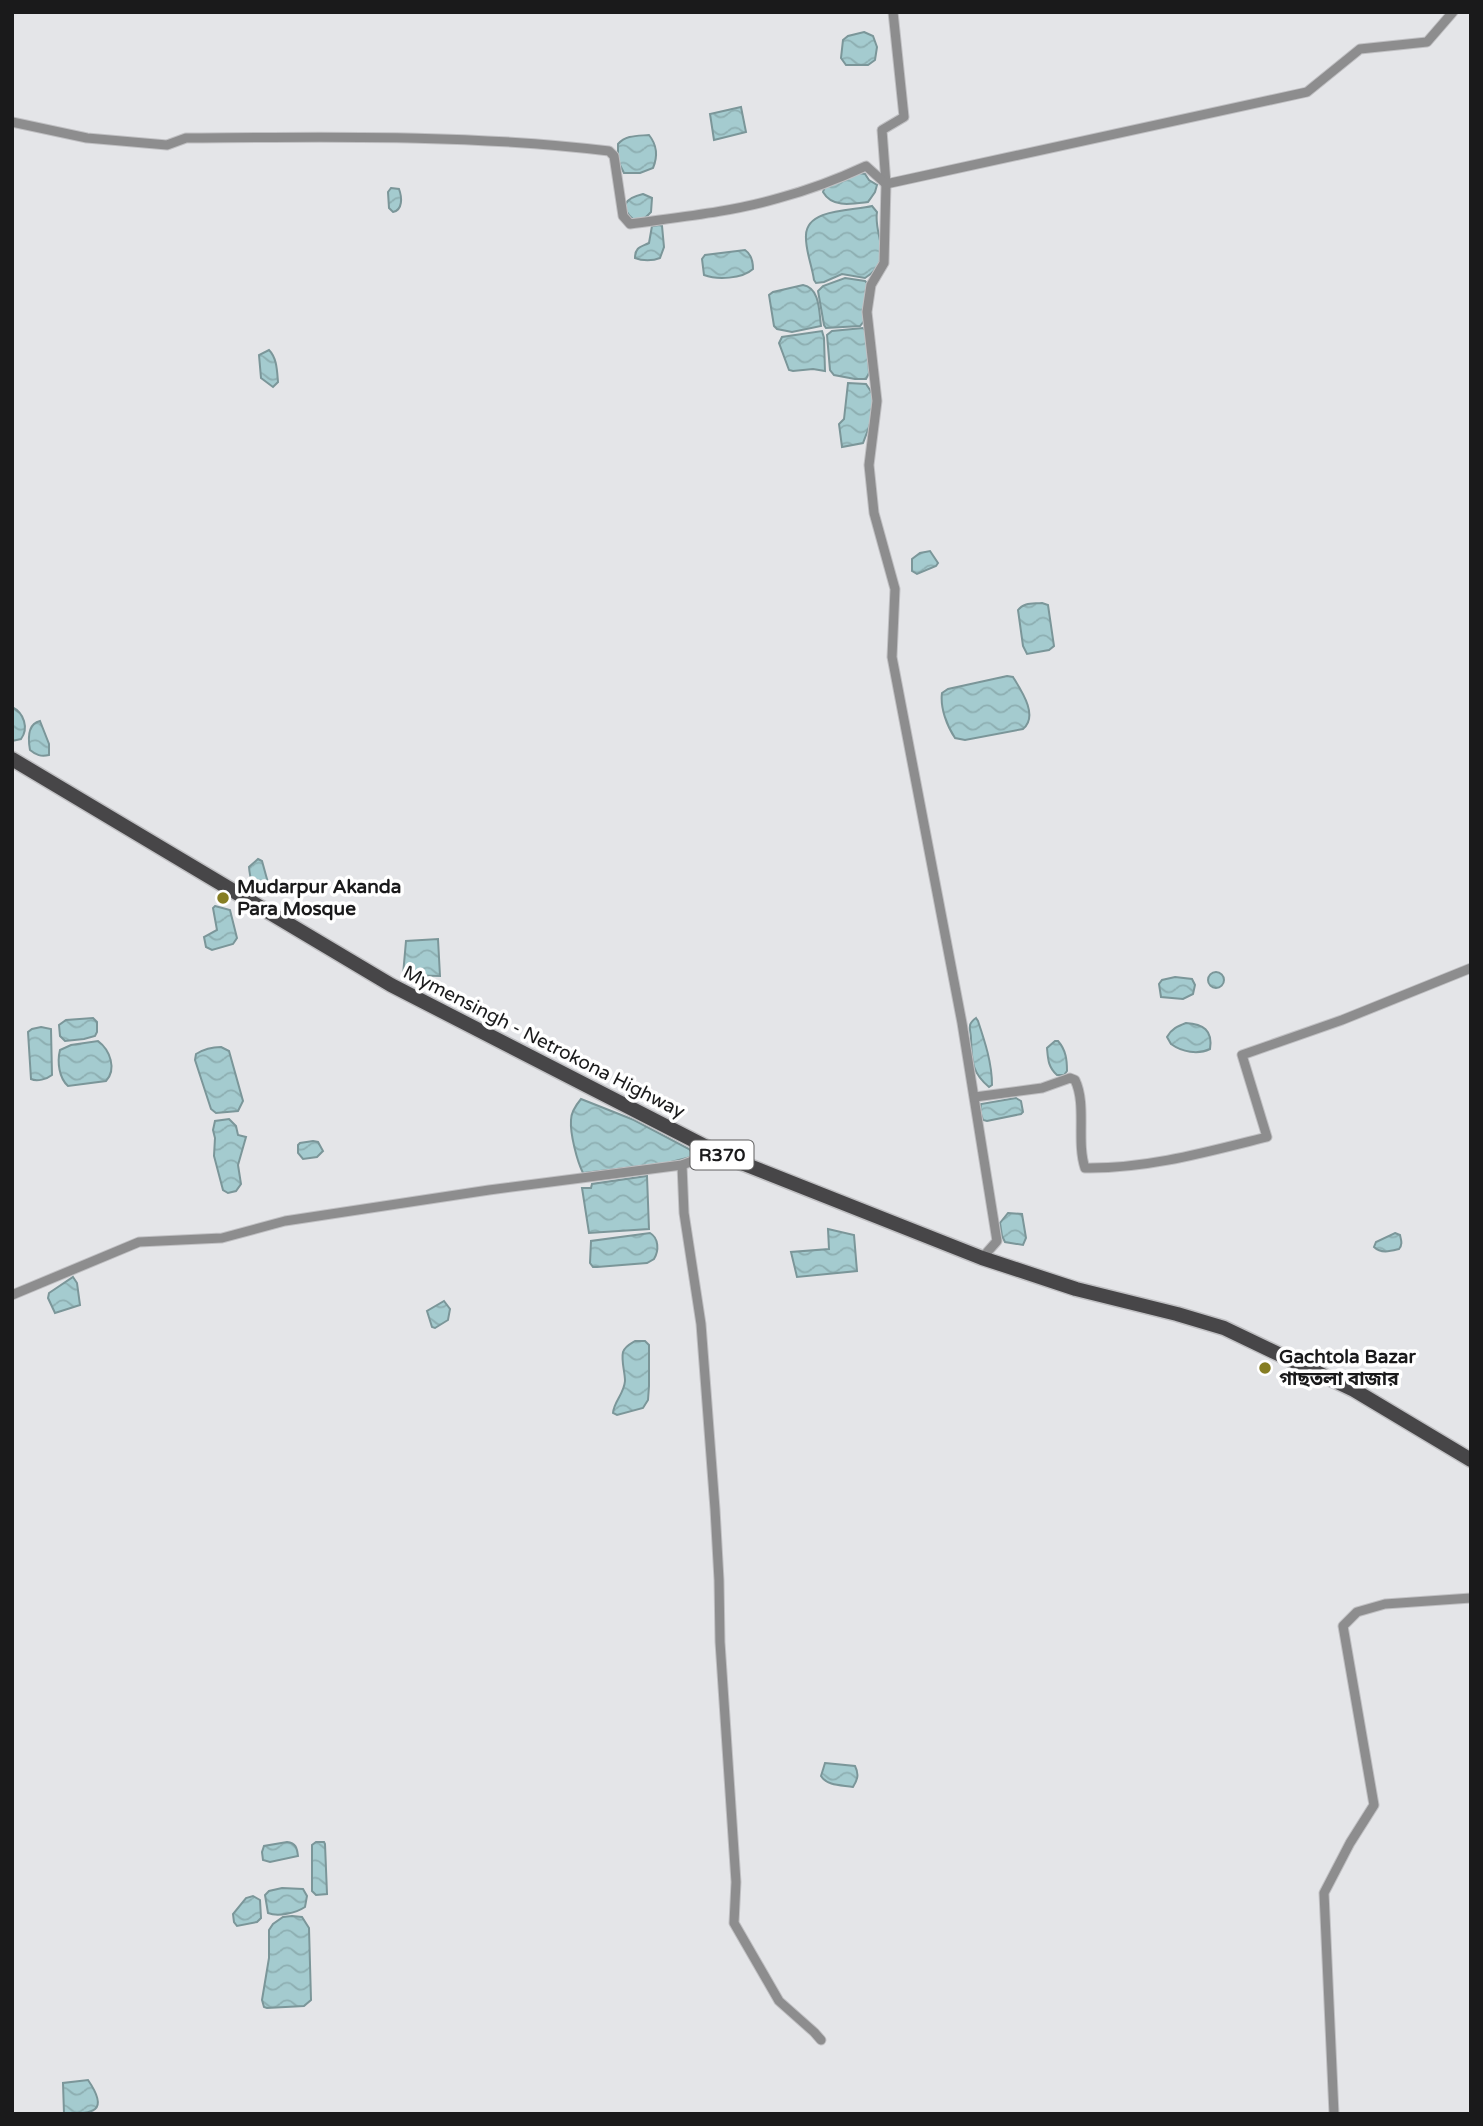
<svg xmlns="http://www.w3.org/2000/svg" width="1483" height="2126" font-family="'Varela Round','Noto Sans Bengali',sans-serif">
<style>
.water{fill:url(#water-waves);stroke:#7b9699;stroke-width:2}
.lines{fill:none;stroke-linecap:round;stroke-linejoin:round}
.minor-casing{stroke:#c0c0c3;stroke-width:11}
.primary-casing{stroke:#c0c0c3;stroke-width:17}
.minor{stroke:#8d8d8e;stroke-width:9}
.primary{stroke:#474648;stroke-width:14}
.poi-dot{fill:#867d23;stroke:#fff;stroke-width:2.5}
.labels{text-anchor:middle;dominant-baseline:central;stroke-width:7;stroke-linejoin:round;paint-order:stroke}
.shield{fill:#fff;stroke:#5f5f5f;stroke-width:2}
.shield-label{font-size:18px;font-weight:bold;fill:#1a1a1b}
.poi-label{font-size:19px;font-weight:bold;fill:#1a1a1b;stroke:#fff;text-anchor:start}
.street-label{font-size:19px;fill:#1a1a1b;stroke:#fff}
</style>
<defs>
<pattern id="water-waves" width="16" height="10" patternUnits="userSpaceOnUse" patternTransform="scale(1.75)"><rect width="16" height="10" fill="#a4cbcf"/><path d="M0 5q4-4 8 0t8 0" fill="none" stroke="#8daeb1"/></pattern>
</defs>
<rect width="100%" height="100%" fill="#e4e5e8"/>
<g class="water">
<path d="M 864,32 L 873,36 L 877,47 L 875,60 L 868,65 L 846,65 L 841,58 L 843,40 L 848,36 Z"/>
<path d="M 741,107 L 746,132 L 714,140 L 710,114 Z"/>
<path d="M 649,135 C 657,145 658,156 653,168 L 640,173 L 624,173 L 618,161 L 618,144 C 626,135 637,136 649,135 Z"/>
<path d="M 859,173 L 865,174 L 869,180 L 877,185 L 875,192 L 868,202 C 852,204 832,208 823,192 L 825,187 Z"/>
<path d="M 391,188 L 399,189 C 402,197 403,210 393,212 L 389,208 L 388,192 Z"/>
<path d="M 643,194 L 652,198 L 651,212 L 644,219 L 634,220 C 618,206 626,198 643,194 Z"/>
<path d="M 872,206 L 877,212 C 873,236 896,259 865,278 L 842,274 L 824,282 L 816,283 L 814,280 C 812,265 805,250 806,235 C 807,208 853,211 872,206 Z"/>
<path d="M 660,225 L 662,226 L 664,247 L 660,258 C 653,261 642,261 635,258 C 635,247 641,247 649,243 L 652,226 Z"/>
<path d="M 745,250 C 751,254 753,262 753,269 C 742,279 717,280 704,275 L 702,259 L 705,255 Z"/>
<path d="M 845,278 L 865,281 L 869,285 L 864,321 L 860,326 L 826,328 L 824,325 L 818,291 L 823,286 Z"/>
<path d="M 803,285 C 820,288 819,311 821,326 L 792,332 L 777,329 L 774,326 L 769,295 L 773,292 Z"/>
<path d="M 863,328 L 867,332 L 869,373 L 866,379 L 855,379 L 834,375 L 830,370 L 827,335 L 832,331 Z"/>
<path d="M 822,331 L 824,338 L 825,371 L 813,369 L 793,371 L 789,370 L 779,343 L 782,337 Z"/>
<path d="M 269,350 C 277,358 277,371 278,382 L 273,387 L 261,378 L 259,355 Z"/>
<path d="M 848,383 L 866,384 C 868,387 870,390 872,393 C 878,406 868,430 863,443 L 842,447 L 839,424 L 844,419 Z"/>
<path d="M 930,551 L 938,563 L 936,566 L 917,574 L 912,571 L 912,559 L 920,553 Z"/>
<path d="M 1042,603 L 1048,605 L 1054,646 L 1049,650 L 1027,654 L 1023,646 L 1018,610 C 1024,602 1033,604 1042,603 Z"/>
<path d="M 1007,676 L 1013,677 C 1021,690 1039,716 1023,729 L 965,740 L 955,738 C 947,726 940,708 942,693 L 948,689 Z"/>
<path d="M 12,707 C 24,713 29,728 21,739 L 12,741 Z"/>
<path d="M 40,721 L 49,744 L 49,755 C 41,757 36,755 30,750 C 28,739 27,724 40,721 Z"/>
<path d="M 258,859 L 262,861 L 270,890 L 269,894 L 260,894 C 252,885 250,879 249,867 Z"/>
<path d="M 215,906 L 230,910 L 237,938 L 233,944 L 212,950 L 206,947 L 204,937 L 217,930 L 213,908 Z"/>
<path d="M 438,939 L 440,976 L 403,975 L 406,941 Z"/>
<circle cx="1216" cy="980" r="8"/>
<path d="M 1175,977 L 1192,979 L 1195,985 L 1193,994 L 1183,999 L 1161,997 L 1159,984 L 1162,980 Z"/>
<path d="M 93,1018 L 97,1022 L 97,1032 L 95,1036 L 84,1039 L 65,1041 L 60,1036 L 59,1025 L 66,1020 Z"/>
<path d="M 976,1018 L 978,1021 C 985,1042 992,1063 992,1085 L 989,1087 C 971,1072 972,1060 971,1039 C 971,1029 966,1025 976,1018 Z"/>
<path d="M 1186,1023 C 1203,1024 1213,1030 1210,1049 C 1198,1055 1182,1052 1171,1044 L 1167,1037 C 1171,1029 1178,1026 1186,1023 Z"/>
<path d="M 41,1027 L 51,1029 L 52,1075 C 47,1079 37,1082 31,1079 L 28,1032 L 32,1029 Z"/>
<path d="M 98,1041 C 110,1050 117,1069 106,1081 L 68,1086 C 59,1078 57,1062 60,1050 L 71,1045 Z"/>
<path d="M 1055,1041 L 1058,1041 C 1066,1050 1067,1060 1067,1071 L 1064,1075 L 1057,1075 C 1048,1067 1048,1059 1047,1048 Z"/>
<path d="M 221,1047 L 229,1051 L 243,1101 L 238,1111 L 216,1113 L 211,1109 L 195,1060 L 196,1054 C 204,1049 211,1047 221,1047 Z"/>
<path d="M 1016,1098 L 1021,1101 L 1023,1112 L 1021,1114 L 987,1121 L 983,1120 L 980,1111 L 981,1104 Z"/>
<path d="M 581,1099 L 634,1120 L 689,1149 L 693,1154 L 691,1157 L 667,1163 L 583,1173 C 577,1161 570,1134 571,1120 C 571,1112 576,1105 581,1099 Z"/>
<path d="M 229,1119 L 236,1126 L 238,1135 L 246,1137 L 238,1165 L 241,1184 L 236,1191 L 228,1193 L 223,1190 L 214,1156 L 215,1138 L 213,1130 L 215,1121 Z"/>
<path d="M 313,1141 L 318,1142 L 323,1151 L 317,1157 L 303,1159 L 298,1153 L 298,1145 L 300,1143 Z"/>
<path d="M 647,1176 L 649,1229 L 589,1233 L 582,1188 L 591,1188 L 592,1184 Z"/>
<path d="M 1008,1213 L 1022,1214 L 1026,1238 L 1023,1245 L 1005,1242 L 1002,1236 L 1000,1223 Z"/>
<path d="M 828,1229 L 854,1235 L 857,1271 L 797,1277 L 791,1252 L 829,1249 Z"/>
<path d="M 650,1233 C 659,1238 659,1251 654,1259 L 647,1263 L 597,1267 L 593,1267 L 590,1263 L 591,1241 Z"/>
<path d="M 1395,1233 L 1400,1235 C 1401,1240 1403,1244 1399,1249 C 1391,1251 1381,1254 1374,1247 L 1376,1242 Z"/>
<path d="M 73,1277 L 77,1283 L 80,1305 L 55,1313 L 48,1298 L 49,1293 Z"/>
<path d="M 444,1301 L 450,1309 L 448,1320 L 435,1328 L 432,1327 L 427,1311 Z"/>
<path d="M 635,1341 L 645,1341 L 649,1345 L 649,1386 L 648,1400 L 643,1408 L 617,1415 L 613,1413 C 614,1401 624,1394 625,1381 C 625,1372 621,1361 623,1352 C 625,1346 630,1344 635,1341 Z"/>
<path d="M 825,1763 L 855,1766 C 859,1774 858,1779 853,1787 C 842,1785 827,1786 821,1776 Z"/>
<path d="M 287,1842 C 296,1843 297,1848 298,1856 L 270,1862 L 263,1860 L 262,1852 L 264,1846 Z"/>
<path d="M 316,1842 L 324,1842 L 325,1844 L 327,1894 L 316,1895 L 312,1891 L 312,1845 Z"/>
<path d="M 282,1888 L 303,1889 L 307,1896 L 305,1907 C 296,1913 278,1917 268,1913 L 265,1895 L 269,1891 Z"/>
<path d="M 253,1896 L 260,1900 L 261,1918 L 257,1922 L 237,1926 L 234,1922 L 233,1914 L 246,1898 Z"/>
<path d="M 292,1916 L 302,1917 L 309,1928 L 311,2000 L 304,2006 L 267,2008 L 264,2007 L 262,2000 L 269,1958 L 269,1930 L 273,1924 L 283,1917 Z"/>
<path d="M 88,2080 C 110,2112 93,2114 64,2114 L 63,2083 Z"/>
</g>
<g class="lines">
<defs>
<g id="minor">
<path d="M 893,12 L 904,117 L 882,130 L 886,184 L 884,263 L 871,285 L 867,312 L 877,401 L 869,465 L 874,513 L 895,589 L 892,657 L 962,1023 L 997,1241 L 982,1258"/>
<path d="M 12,122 L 87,138 L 167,145 L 186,138 C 327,137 469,134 609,151 L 614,156 L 623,216 L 630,224 C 680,217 731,212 779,198 C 809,190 838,179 866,166 L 886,184 L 1307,92 L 1360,49 L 1427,42 L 1453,12"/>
<path d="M 975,1097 L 1042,1088 L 1070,1078 L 1075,1080 C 1087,1105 1076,1141 1085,1168 C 1147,1169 1207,1152 1267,1137 L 1242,1055 L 1342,1020 L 1471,968"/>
<path d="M 682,1165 L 684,1213 L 701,1324 L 715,1509 L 719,1580 L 720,1642 L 736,1882 L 734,1923 L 779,2001 L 814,2032 L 821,2040"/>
<path d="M 12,1295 L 139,1242 L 222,1238 L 285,1221 L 489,1190 L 682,1165 L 703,1157 L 720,1156"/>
<path d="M 1334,2114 L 1324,1893 L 1350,1843 L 1374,1805 L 1343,1626 L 1357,1612 L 1385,1604 L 1471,1598"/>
</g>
<path id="primary" d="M 12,759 L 391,985 L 724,1156 L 982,1258 L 1076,1289 L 1177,1314 L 1224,1328 L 1354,1390 L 1471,1460"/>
</defs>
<use href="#minor" class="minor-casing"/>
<use href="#primary" class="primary-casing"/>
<use href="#minor" class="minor"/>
<use href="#primary" class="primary"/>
</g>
<g class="poi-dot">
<circle cx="223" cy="898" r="7"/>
<circle cx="1265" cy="1368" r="7"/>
</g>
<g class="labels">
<rect class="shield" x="690.5" y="1140.5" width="63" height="29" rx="5"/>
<g class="shield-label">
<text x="722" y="1155">R370</text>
</g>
<g class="poi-label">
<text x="237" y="887">Mudarpur Akanda<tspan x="237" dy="22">Para Mosque</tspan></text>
<text x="1279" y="1357">Gachtola Bazar<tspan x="1279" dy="22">গাছতলা বাজার</tspan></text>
</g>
<g class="street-label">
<text transform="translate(544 1042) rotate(27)">Mymensingh - Netrokona Highway</text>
</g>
</g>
<rect width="1483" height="2126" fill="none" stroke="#1a1a1b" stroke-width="28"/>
</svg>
